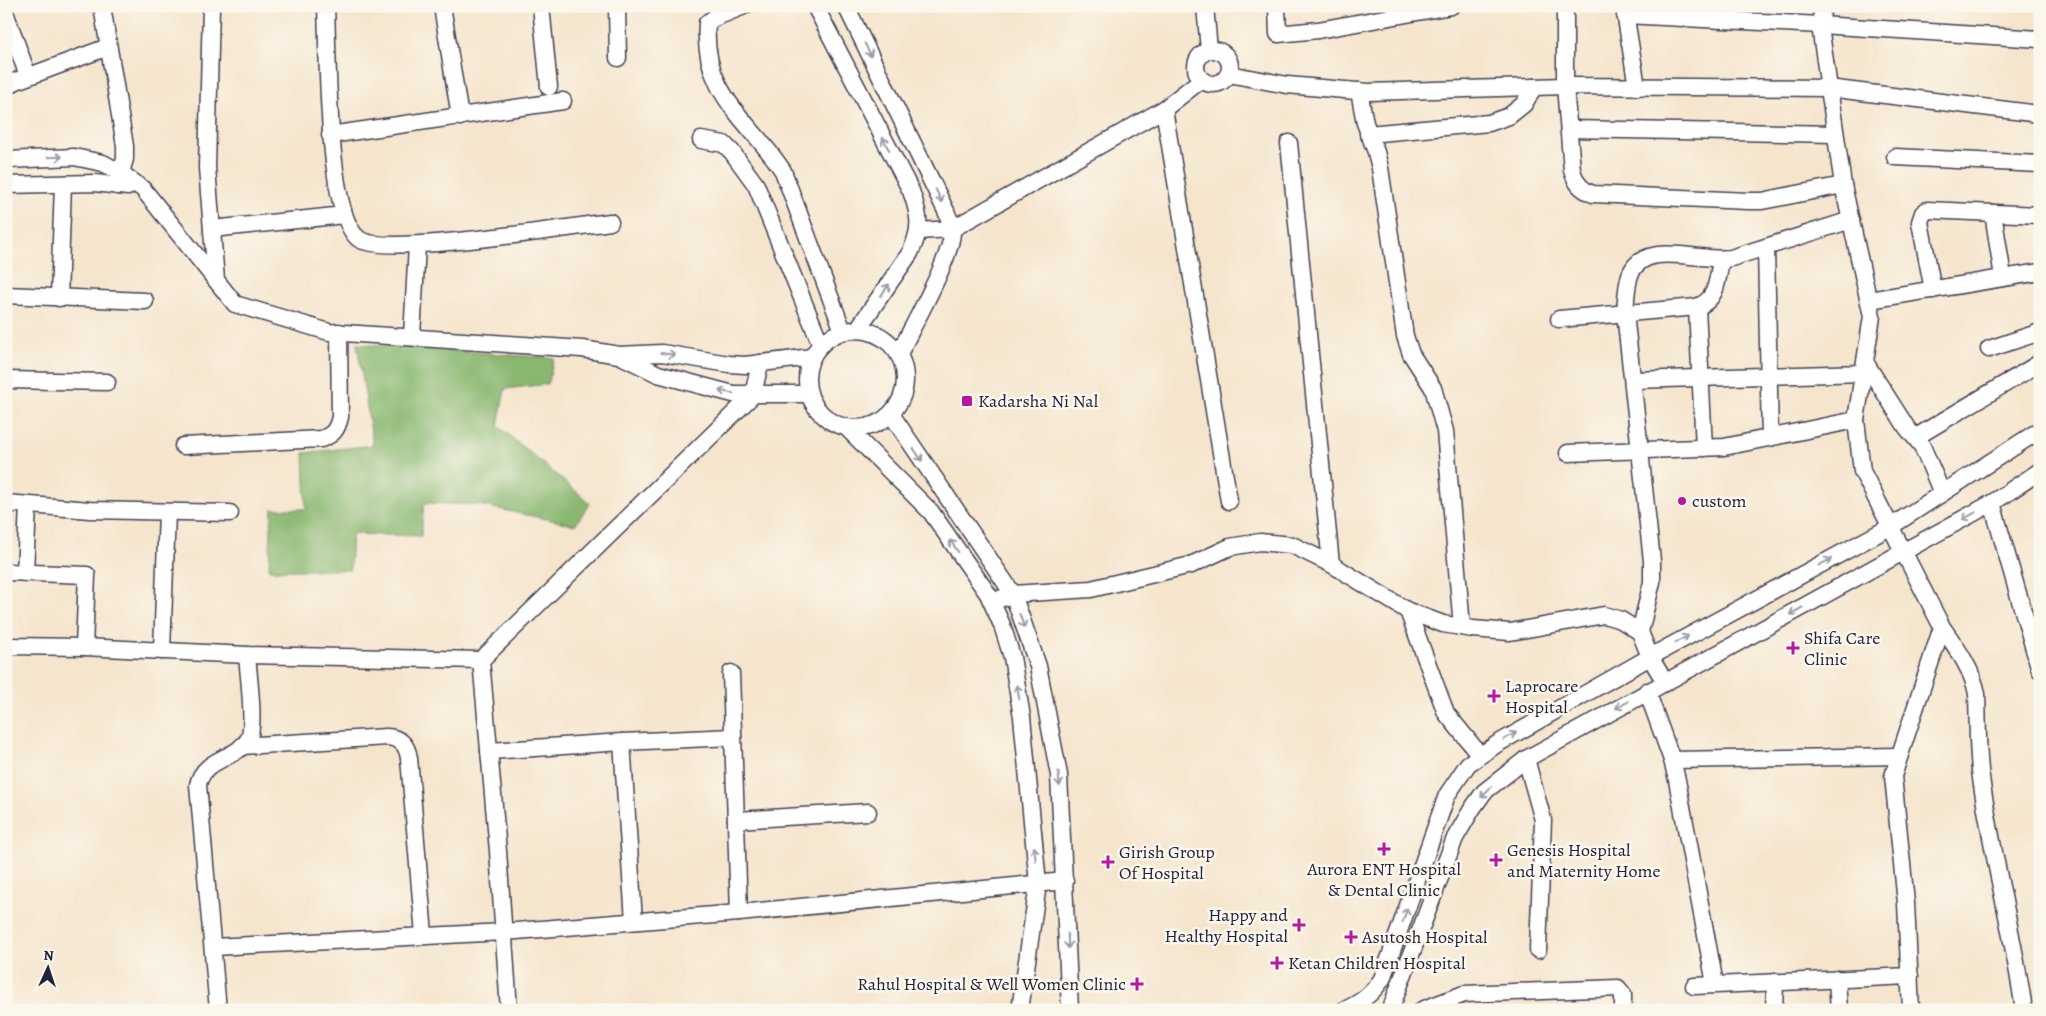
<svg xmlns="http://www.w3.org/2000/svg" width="2046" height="1016" font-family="Alegreya,serif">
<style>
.forest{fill:#89b76f;stroke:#566c55}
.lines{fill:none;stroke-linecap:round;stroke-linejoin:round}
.minor-casing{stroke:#423f51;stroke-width:19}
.minor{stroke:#fff;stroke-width:16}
.oneway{stroke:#9c9ca7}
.poi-dot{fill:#b5179e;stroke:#fbf7ec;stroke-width:2}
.labels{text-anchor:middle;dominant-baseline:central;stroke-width:5;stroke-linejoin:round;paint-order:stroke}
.poi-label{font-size:18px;fill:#22223b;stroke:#fbf7ec;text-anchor:start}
</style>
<rect width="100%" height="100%" fill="#fbf7ec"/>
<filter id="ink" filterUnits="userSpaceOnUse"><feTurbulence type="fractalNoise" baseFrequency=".02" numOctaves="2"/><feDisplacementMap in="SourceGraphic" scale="10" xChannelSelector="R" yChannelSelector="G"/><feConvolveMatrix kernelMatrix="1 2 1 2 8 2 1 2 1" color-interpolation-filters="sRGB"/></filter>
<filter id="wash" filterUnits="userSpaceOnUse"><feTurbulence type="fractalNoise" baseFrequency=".0096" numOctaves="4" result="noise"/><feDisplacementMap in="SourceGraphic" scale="20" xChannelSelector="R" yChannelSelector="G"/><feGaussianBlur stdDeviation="1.12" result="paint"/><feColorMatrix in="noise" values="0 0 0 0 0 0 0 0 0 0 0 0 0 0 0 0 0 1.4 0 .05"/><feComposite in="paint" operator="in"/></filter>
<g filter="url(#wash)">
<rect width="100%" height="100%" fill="#f5e5cd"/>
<path class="forest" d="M 357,344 L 554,358 L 548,384 L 505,389 L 498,426 L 590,503 L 575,525 L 479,505 L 424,503 L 421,536 L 352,534 L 350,570 L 269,570 L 272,509 L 306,509 L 304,453 L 373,445 Z"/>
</g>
<g filter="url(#ink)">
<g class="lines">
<defs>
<g id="minor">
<path d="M 102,6 L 125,146 L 125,159 L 117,186"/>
<path d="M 211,6 L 207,168 L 216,280"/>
<path d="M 326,6 C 328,49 326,216 359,239 C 383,257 571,227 610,222"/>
<path d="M 442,6 L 460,117"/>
<path d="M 541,6 L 549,87"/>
<path d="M 617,6 L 618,58"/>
<path d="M 744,6 L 714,18 L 707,23 C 702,95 749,119 783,171 L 843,331"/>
<path d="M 815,6 L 911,191 C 920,216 922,229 910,253 L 857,330"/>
<path d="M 846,6 L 946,211 C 948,217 952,223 952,229 C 955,252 911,329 899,354"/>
<path d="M 1205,6 L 1209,50"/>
<path d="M 1277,6 L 1278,34 L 1318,30 L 1451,6"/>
<path d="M 1565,6 L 1565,86 L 1572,170 C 1576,183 1580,189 1593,194 L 1748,201 L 1762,201 L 1843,185"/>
<path d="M 1624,6 L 1637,87"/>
<path d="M 1823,6 L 1820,25 L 1822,40 L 1843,185 L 1872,316 L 1856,420 L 1862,471 L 1942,627 L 1893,776 L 1906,903 L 1911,1010"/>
<path d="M 6,15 L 28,76"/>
<path d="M 1625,15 L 1820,25 L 2040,39"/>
<circle cx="1213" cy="67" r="17"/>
<path d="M 1229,74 L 1287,85 L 1368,92 L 1565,86 L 1828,88 L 2040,114"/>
<path d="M 6,87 L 16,81 L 108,47"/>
<path d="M 1359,91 L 1365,123 L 1376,152 L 1380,168 L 1405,336 L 1411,354 L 1433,388 L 1445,431 L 1462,627"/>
<path d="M 1164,109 L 1229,501"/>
<path d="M 1569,129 L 1835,134"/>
<path d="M 1368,134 L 1489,123 L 1509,116 L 1524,104 L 1534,87"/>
<path d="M 330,135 L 563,101"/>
<path d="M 701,140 L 724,144 L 732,152 L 756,185 L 821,345"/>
<path d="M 1289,143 L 1331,564"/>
<path d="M 1895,157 L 2040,164"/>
<path d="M 6,160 L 74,157 L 103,163 L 121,173 L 143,189 L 235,304 L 329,332 L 582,349 L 619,355 L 662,353 L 729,364 L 745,365 L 812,357"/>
<path d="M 6,185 L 95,183 L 128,187"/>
<path d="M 1993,213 L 2003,277"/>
<path d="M 212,229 L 344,215"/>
<path d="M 918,231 L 952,229 L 1164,109 L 1201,80"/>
<path d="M 1766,247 L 1770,438"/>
<path d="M 1933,290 L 1920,222 L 1923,213 L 1927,210 L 2040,215"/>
<path d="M 6,295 L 145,301"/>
<path d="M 59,298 L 63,184"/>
<path d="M 1869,300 L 2040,272"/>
<path d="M 1697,307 L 1704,448"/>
<path d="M 1559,319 L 1697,307 C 1718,299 1717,280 1721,260"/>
<circle cx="856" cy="379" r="49"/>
<path d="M 412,337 L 417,245"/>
<path d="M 1989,349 L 2040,332"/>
<path d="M 621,356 L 658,374 L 733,394 L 809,394"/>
<path d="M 1865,362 L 1907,428 L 1922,446 L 1942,493"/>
<path d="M 6,380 L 107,382"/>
<path d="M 1633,380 L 1864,373"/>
<path d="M 891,414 L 1013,594 L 1038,666 L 1059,775 L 1070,1010"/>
<path d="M 846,427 L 931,512 L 988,594 L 1002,625 L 1012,657 L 1022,717 L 1038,884 L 1020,1010"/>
<path d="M 1916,437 L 2038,364"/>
<path d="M 183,446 L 321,439 C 333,435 337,430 340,417 L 339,332"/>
<path d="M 1568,453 L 1724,447 L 1856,420"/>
<path d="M 6,503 L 90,510 L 230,513"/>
<path d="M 1992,503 L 2040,670"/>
<path d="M 6,572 L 87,575 L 84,647"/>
<path d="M 25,573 L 28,505"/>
<path d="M 992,602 L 1013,594 L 1091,589 L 1191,565 L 1230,547 L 1260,542 L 1292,545 L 1331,564 L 1408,611 L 1443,624 L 1473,629 L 1510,632 L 1604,615 L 1621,620 L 1640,632 L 1650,657 L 1665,682"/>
<path d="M 1408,611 L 1446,713 L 1480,755"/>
<path d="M 1942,627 C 1956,647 1973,670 1977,694 C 1978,722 1977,751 1981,778 C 1992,856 2013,932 2024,1010"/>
<path d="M 1640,632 L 1652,582 L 1652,561 L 1625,313 C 1626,301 1626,287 1630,275 C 1644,238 1702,263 1731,258 L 1851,220"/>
<path d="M 6,646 L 84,647 L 247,655 L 481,660"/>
<path d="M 162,651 L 167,512"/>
<path d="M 731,673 L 739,913"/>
<path d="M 1647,691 L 1672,760 L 1677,780 L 1715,984"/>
<path d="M 622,742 L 634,921"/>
<path d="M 242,746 L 387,737 C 401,738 407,745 409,758 L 424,935"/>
<path d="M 489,751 L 622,742 L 733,737"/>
<path d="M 1526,759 L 1543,820 L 1538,950"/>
<path d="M 1672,760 L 1899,756"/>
<path d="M 736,820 L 868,812"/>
<path d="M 213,947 L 504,932 L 739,913 L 1065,881"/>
<path d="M 1837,979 L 1839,1010"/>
<path d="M 1694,986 L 1910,976"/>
<path d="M 218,1010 L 198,785 C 203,758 235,760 248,740 C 256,727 248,672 247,655"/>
<path d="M 509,1010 L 498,851 L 481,660 L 753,395 L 760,363"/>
<path d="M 1344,1010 C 1361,1003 1372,994 1382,979 L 1447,795 L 1468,764 L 1497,744 L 1650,657 L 1890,527 L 2040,430"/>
<path d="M 1389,1010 L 1391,1008 L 1455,838 L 1472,809 L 1484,792 L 1526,759 L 1992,503 L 2040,471"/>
<path d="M 1422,1010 L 1464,994 L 1618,988 L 1623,994 L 1623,1010"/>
<path d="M 1774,1010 L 1775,982"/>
</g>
</defs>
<use href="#minor" class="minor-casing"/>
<use href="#minor" class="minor"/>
</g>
<defs><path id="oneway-shaft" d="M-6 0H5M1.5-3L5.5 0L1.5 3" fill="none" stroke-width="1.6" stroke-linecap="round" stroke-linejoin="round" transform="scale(1.25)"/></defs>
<g class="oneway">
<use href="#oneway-shaft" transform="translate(868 50) rotate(64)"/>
<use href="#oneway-shaft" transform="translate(886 144) rotate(-117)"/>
<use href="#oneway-shaft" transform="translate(55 157) rotate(-2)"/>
<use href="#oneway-shaft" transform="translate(939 196) rotate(64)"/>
<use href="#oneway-shaft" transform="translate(885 290) rotate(-55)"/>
<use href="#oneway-shaft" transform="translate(668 354) rotate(7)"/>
<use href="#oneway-shaft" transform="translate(726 392) rotate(-169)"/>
<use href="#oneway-shaft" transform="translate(918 455) rotate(56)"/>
<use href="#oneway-shaft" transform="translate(1969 516) rotate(151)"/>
<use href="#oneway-shaft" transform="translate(954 546) rotate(-125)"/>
<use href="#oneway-shaft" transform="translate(1825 562) rotate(-28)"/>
<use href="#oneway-shaft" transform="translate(1796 611) rotate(151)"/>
<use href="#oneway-shaft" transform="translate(1022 621) rotate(70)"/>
<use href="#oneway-shaft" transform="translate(1682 639) rotate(-28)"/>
<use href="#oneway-shaft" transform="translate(1018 692) rotate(-100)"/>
<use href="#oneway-shaft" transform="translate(1622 705) rotate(151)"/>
<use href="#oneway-shaft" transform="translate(1510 736) rotate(-30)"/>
<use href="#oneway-shaft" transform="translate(1059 779) rotate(85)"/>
<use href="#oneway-shaft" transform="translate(1486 792) rotate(134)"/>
<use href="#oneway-shaft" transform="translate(1035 854) rotate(-95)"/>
<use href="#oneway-shaft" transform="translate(1405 915) rotate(-71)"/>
<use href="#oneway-shaft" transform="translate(1068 941) rotate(88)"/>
</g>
</g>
<g class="poi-dot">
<rect x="961" y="395" width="12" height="12" rx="2.5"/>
<circle cx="1682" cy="501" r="5"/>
<path d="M1790.5 640.5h5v5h5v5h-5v5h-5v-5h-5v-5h5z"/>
<path d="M1491.5 688.5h5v5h5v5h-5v5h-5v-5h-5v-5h5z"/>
<path d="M1381.5 841.5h5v5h5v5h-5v5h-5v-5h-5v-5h5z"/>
<path d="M1493.5 852.5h5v5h5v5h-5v5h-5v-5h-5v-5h5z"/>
<path d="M1105.5 854.5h5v5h5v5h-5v5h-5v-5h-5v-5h5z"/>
<path d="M1296.5 917.5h5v5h5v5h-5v5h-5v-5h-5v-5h5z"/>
<path d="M1348.5 929.5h5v5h5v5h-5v5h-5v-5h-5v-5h5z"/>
<path d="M1274.5 955.5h5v5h5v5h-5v5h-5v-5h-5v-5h5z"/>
<path d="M1134.5 976.5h5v5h5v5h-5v5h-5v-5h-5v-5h5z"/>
</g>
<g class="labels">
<g class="poi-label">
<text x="978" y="401">Kadarsha Ni Nal</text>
<text x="1692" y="501">custom</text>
<text x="1804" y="638">Shifa Care<tspan x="1804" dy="21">Clinic</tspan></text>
<text x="1505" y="686">Laprocare<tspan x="1505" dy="21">Hospital</tspan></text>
<text x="1507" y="850">Genesis Hospital<tspan x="1507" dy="21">and Maternity Home</tspan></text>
<text x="1119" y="852">Girish Group<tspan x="1119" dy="21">Of Hospital</tspan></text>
<text x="1384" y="869" text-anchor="middle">Aurora ENT Hospital<tspan x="1384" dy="21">&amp; Dental Clinic</tspan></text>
<text x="1288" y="915" text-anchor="end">Happy and<tspan x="1288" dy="21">Healthy Hospital</tspan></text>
<text x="1362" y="937">Asutosh Hospital</text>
<text x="1288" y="963">Ketan Children Hospital</text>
<text x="1126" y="984" text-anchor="end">Rahul Hospital &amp; Well Women Clinic</text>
</g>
</g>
<rect width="2046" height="1016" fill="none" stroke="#fbf7ec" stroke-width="25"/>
<g transform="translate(48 968) rotate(3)" stroke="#fbf7ec" stroke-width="4" paint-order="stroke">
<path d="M0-4L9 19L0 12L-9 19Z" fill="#22223b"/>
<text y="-8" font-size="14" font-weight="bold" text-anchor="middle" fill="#22223b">N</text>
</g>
</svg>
